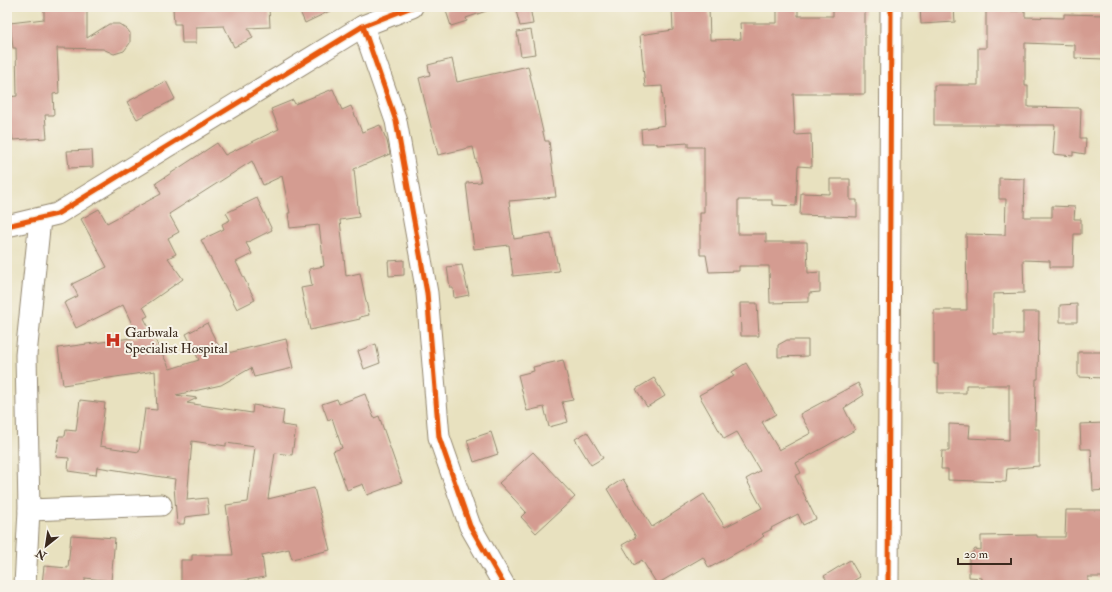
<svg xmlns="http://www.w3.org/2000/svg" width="1112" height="592" font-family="'IM FELL Double Pica',serif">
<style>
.building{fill:#d49c91}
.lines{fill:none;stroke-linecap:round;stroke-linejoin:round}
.street-casing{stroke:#92866e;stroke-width:23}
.street{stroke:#fff;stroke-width:21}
.cycleway-casing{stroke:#f7f3e8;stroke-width:8}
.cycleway{stroke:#e8590c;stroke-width:5}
.labels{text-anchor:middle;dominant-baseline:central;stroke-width:4;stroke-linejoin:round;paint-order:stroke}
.poi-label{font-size:14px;fill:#3b2a1e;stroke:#f7f3e8;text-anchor:start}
</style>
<rect width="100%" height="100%" fill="#f7f3e8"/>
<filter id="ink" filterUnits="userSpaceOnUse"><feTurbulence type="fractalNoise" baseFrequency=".025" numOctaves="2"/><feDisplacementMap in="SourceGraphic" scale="8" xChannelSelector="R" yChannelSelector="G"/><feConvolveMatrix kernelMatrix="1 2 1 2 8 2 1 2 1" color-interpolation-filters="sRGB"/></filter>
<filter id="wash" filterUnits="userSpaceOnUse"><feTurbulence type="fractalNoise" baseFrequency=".012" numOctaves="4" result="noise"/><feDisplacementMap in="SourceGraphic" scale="16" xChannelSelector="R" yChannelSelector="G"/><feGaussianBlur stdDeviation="0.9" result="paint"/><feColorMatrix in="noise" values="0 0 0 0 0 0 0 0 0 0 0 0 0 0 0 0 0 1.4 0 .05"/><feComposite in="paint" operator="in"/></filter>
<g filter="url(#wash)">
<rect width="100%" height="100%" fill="#e8e1bf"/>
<g id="blocks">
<g class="building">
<path d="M 44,7 L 87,7 L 87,38 L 109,24 L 119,24 L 127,29 L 130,33 L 130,43 L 124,51 L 114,54 L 103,49 L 57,48 L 59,93 L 53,94 L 54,115 L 45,115 L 47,138 L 13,140 L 12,135 L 7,136 L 7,97 L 17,96 L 16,48 L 13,48 L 10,23 L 44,19 Z"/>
<path d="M 269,7 L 270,27 L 248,28 L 253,38 L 234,47 L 224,26 L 196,27 L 196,43 L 182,43 L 181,24 L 174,24 L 173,8 L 175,7 Z"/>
<path d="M 298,7 L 338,7 L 305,23 Z"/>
<path d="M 456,7 L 492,7 L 492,9 L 466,18 L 467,21 L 451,26 L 446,11 Z"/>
<path d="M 515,7 L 530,7 L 533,24 L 520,26 Z"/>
<path d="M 672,7 L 709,7 L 710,40 L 741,39 L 740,23 L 777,23 L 777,9 L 798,9 L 798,16 L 833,16 L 833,7 L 865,7 L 865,94 L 793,94 L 795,135 L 811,134 L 812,167 L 798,166 L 796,206 L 772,205 L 772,200 L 738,200 L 738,234 L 766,234 L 766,242 L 807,242 L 808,273 L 820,272 L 820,292 L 809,293 L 809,302 L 770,303 L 769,266 L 739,266 L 739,271 L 709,272 L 706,255 L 700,255 L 700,213 L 704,213 L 704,147 L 688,147 L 688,143 L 657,145 L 657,143 L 642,143 L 641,129 L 665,125 L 662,86 L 645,87 L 640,35 L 673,30 Z"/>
<path d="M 920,7 L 954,8 L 955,22 L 921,24 Z"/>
<path d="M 986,11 L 1025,11 L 1025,17 L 1064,18 L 1064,14 L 1105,15 L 1105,59 L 1075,58 L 1075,45 L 1025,43 L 1025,86 L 1028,86 L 1028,107 L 1081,108 L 1080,138 L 1086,138 L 1085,154 L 1073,152 L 1073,156 L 1053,154 L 1055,125 L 934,125 L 934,85 L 978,85 L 978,48 L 986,48 Z"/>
<path d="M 531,30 L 535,54 L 521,56 L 517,32 Z"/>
<path d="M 452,59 L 457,82 L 528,66 L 545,141 L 549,141 L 556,197 L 509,201 L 514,239 L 551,233 L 559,271 L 513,276 L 509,245 L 474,249 L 466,183 L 481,182 L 473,147 L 438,155 L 419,78 L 430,75 L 428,65 Z"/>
<path d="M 166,81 L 175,99 L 137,119 L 127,102 Z"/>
<path d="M 333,89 L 342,110 L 351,106 L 362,132 L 380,125 L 387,141 L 390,154 L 354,169 L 359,217 L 340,220 L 346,276 L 360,273 L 369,315 L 360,317 L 360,319 L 310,330 L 301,288 L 312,286 L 309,269 L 324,266 L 319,225 L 290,228 L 288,213 L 290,213 L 282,176 L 263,185 L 252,161 L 169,214 L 179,232 L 168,238 L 176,254 L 168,258 L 183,279 L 143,307 L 148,316 L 144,318 L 170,369 L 199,360 L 186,334 L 207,323 L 221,351 L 226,348 L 228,353 L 286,339 L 293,368 L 254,377 L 251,368 L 221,385 L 176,395 L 197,398 L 187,403 L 252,413 L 253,405 L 284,410 L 282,425 L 296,427 L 292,455 L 275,453 L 268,499 L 314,488 L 330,550 L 292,559 L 289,549 L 262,555 L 265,577 L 217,585 L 181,585 L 181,560 L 192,560 L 192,555 L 233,555 L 226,505 L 248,502 L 255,447 L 226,443 L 226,446 L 192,441 L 187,500 L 207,498 L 209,514 L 185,517 L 184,524 L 177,524 L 174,487 L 175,479 L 97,467 L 96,475 L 68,471 L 69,458 L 56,457 L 59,436 L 65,436 L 66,430 L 76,431 L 80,400 L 105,403 L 100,446 L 139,452 L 145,409 L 157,410 L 155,371 L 63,385 L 58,348 L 138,337 L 123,305 L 76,328 L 64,303 L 78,296 L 72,284 L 107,267 L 81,219 L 99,209 L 107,223 L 161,194 L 156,183 L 217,143 L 225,155 L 279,129 L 271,109 L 293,100 L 295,104 Z"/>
<path d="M 92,150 L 93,167 L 69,168 L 67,151 Z"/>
<path d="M 999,178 L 1025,179 L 1024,217 L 1052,217 L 1052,206 L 1075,207 L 1074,219 L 1081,219 L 1081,234 L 1074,234 L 1073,267 L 1050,267 L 1050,261 L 1023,260 L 1024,293 L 993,294 L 993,334 L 1023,334 L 1023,312 L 1039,312 L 1038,379 L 1036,379 L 1035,429 L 1039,429 L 1039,466 L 1007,469 L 1006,482 L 948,480 L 948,469 L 941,469 L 942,451 L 949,451 L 949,424 L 970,425 L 969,438 L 1009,440 L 1009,385 L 966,385 L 966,393 L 938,393 L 938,364 L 934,364 L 934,310 L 967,310 L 966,234 L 1005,235 L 1006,199 L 999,199 Z"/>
<path d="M 830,179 L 850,179 L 850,200 L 857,200 L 857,217 L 800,215 L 801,193 L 830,194 Z"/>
<path d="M 257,198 L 272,230 L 246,243 L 252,254 L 236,262 L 255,300 L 237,309 L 201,240 L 224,229 L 222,224 L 230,220 L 226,213 Z"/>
<path d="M 404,260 L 404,275 L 389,276 L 388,261 Z"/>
<path d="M 462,265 L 469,295 L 454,298 L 453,288 L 450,288 L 447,267 Z"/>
<path d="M 740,303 L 757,303 L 759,336 L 741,336 Z"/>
<path d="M 1077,304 L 1077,322 L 1060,322 L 1060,305 Z"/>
<path d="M 787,340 L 808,340 L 808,356 L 778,357 L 778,345 Z"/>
<path d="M 376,344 L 380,363 L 364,369 L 358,351 Z"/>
<path d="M 1078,352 L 1105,352 L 1105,378 L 1078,377 Z"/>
<path d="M 563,360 L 573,400 L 562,402 L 568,422 L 549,427 L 544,407 L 527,411 L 518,375 L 534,371 L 533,367 Z"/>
<path d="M 746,363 L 776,414 L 762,422 L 779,450 L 811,433 L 800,414 L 858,383 L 864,395 L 844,408 L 855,430 L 796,463 L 801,473 L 795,476 L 816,519 L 803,525 L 798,514 L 771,528 L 772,529 L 762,534 L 764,536 L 756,542 L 709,568 L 703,557 L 657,584 L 642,560 L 634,565 L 622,545 L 636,537 L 607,489 L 623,479 L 652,527 L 704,494 L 725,527 L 762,508 L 746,479 L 760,471 L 737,432 L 724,439 L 699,395 L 734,376 L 732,372 Z"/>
<path d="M 654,378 L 665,396 L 647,407 L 636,389 Z"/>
<path d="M 365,394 L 374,418 L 379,416 L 402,482 L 367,495 L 363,484 L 347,490 L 333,451 L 342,448 L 332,418 L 328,420 L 322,404 L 337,399 L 339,404 Z"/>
<path d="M 1105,423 L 1105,490 L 1093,491 L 1091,449 L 1081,449 L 1080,424 Z"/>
<path d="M 491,432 L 498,454 L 474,462 L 467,440 Z"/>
<path d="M 587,432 L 603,458 L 591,465 L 575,439 Z"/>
<path d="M 533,452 L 575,497 L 536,533 L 521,517 L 526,512 L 499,483 Z"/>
<path d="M 1066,510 L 1104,510 L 1105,577 L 1088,577 L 1088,584 L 1069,584 L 1069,585 L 982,585 L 982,578 L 969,577 L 969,557 L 975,549 L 981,550 L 981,536 L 1037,535 L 1037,537 L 1065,537 Z"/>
<path d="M 71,535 L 115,538 L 111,581 L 85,578 L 85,585 L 42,584 L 44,566 L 68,568 Z"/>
<path d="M 850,560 L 860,577 L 846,585 L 830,585 L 824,576 Z"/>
</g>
</g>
</g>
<g filter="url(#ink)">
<use href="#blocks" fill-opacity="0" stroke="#92866e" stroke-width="1"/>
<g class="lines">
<defs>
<g id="street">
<path d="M 363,26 L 396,121 L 427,293 L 439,437 L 470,526 L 504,585"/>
<path d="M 7,226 L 57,214 L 363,26 L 412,7"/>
<path d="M 29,510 L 161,505"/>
<path d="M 25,585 L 29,510 L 26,355 L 40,219"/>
<path d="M 888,585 L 891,7"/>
</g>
</defs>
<use href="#street" class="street-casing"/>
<use href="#street" class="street"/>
<defs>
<g id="cycleway">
<path d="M 363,26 L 396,121 L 427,293 L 439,437 L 470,526 L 504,585"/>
<path d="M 7,226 L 57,214 L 363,26 L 412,7"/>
<path d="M 888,585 L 891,7"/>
</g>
</defs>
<use href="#cycleway" class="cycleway-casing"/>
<use href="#cycleway" class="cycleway"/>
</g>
</g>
<defs>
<symbol id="hospital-bare" viewBox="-9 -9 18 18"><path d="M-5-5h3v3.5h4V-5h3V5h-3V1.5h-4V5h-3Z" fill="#c8321e" stroke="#f7f3e8" stroke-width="2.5" paint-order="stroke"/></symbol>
</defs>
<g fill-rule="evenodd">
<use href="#hospital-bare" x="102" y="329" width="22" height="22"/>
</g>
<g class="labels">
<g class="poi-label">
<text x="125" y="332">Garbwala<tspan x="125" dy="16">Specialist Hospital</tspan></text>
</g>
</g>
<rect width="1112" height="592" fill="none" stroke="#f7f3e8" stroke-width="24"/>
<g transform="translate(46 546) rotate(210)" stroke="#f7f3e8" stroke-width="3" paint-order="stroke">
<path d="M0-3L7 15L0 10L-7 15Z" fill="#3b2a1e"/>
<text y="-6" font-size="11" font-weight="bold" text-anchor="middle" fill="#3b2a1e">N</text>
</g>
<path d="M958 558v6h53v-6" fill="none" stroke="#3b2a1e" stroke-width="2"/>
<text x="964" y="558" font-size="12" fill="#3b2a1e" stroke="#f7f3e8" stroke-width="3" paint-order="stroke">20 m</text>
</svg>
